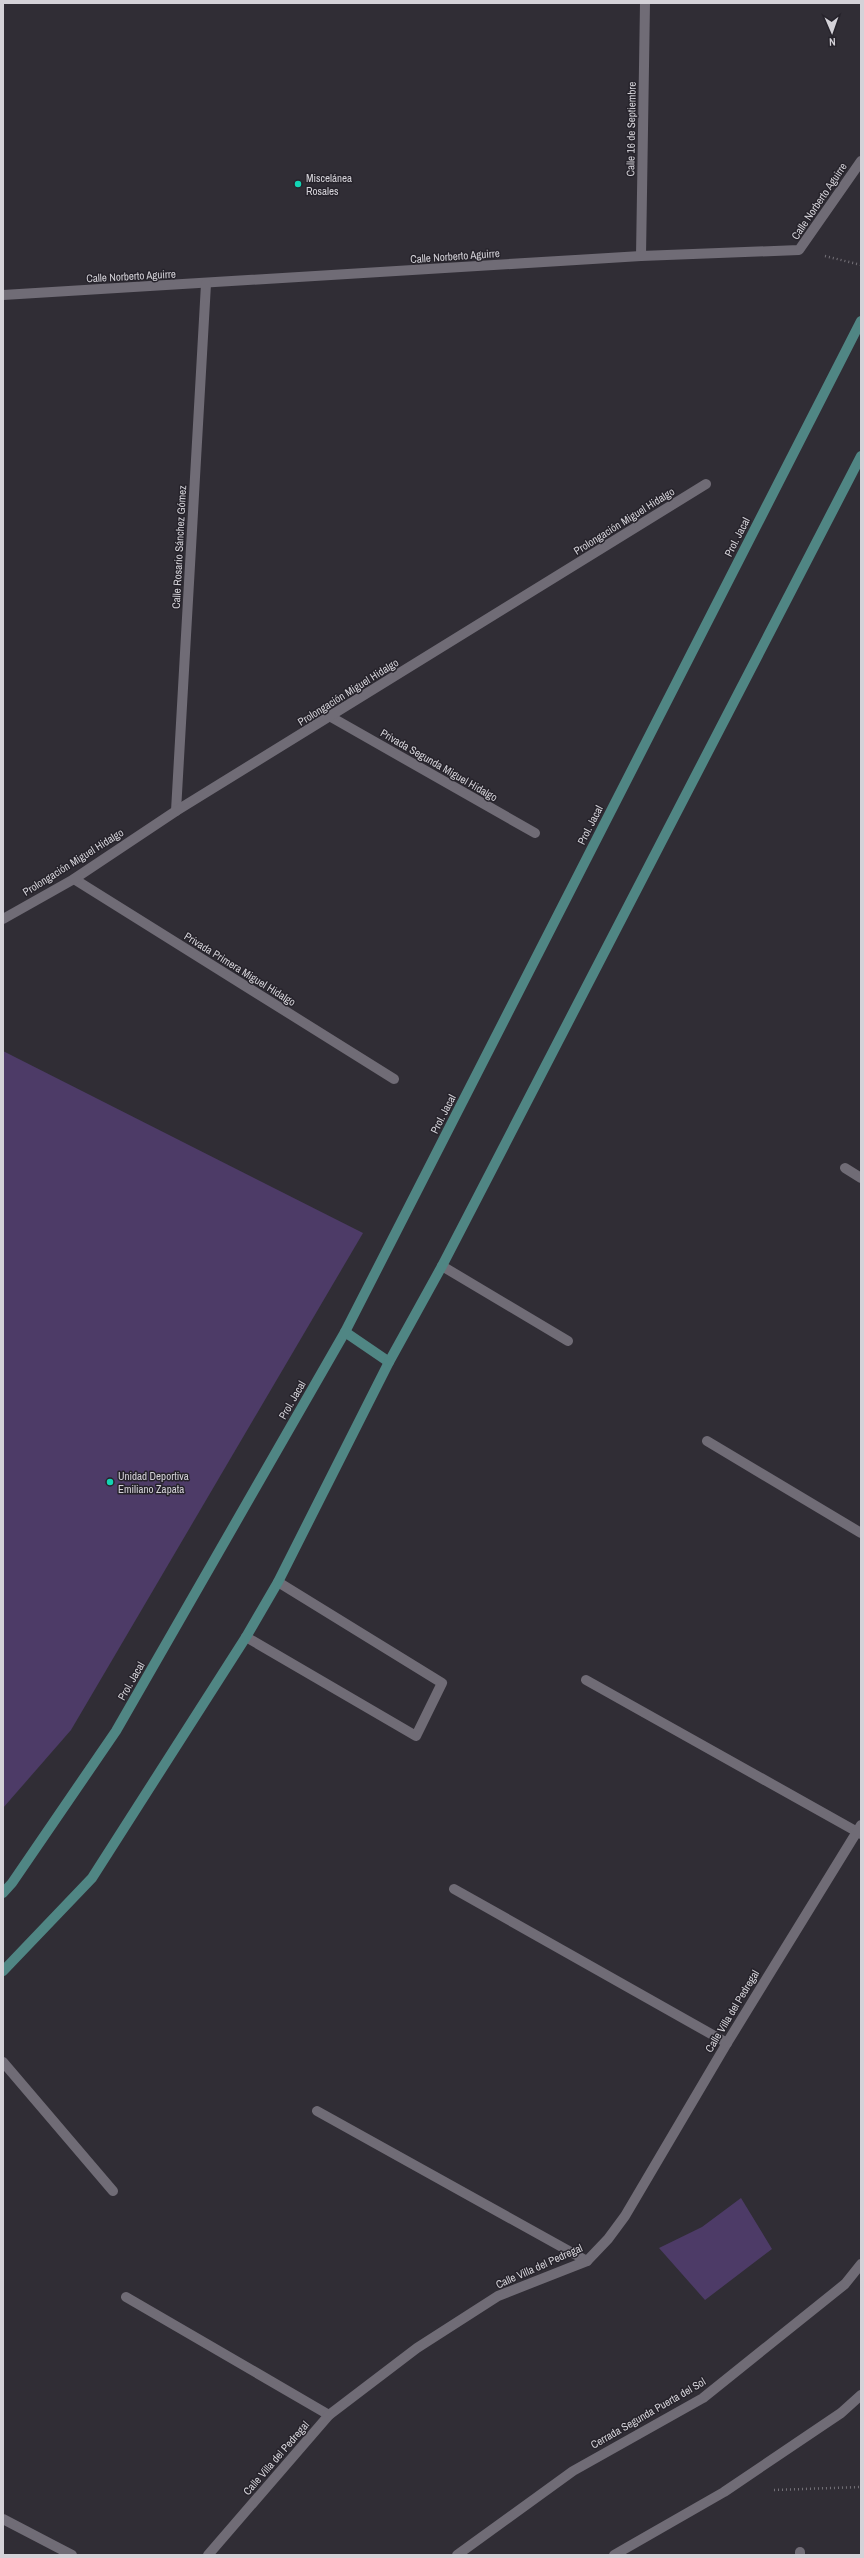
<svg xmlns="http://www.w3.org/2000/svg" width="864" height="2558" font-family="'Archivo Narrow',sans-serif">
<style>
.green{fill:#4d3b67}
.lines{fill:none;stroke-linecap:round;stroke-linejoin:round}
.path{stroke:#747178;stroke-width:2.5;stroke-dasharray:1 3;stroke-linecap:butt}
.lane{stroke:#706c76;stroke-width:10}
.street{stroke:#706c76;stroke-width:10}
.secondary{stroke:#508684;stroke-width:10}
.poi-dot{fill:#12d5b4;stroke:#26232b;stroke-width:1.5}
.labels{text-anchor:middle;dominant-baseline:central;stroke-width:3;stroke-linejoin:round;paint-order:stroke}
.street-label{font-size:11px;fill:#d4d2d8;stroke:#26232b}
.poi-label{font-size:11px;fill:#d4d2d8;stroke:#26232b;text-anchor:start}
</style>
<rect width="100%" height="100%" fill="#302d35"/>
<g class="green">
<path d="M 3,1051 L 363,1233 L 71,1730 L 3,1808 Z"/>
<path d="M 741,2198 L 772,2249 L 705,2300 L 659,2248 L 702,2227 Z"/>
</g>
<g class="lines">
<g class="path">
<path d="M 825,256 L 861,265"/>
<path d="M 774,2490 L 861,2487"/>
</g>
<g class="lane">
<path d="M 442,1266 L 568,1341"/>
<path d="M 246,1637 L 416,1736 L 442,1683 L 278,1582"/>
<path d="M 3,2062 L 113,2191"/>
</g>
<g class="street">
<path d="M 641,256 L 645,3"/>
<path d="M 3,295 L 641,256 L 799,250 L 861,161"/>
<path d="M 331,717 L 535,833"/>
<path d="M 176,811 L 206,284"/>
<path d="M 74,879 L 394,1079"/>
<path d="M 3,919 L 74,879 L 176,811 L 706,484"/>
<path d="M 845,1168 L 861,1178"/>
<path d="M 707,1441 L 861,1533"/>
<path d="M 586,1680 L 861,1834"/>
<path d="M 454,1889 L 727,2043"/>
<path d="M 317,2111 L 587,2261"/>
<path d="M 126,2297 L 329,2415"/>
<path d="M 3,2519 L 72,2555"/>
<path d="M 800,2552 L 800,2555"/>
<path d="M 208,2555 L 329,2415 L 417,2348 L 498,2296 L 587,2261 L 608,2239 L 625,2216 L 727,2043 L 861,1825"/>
<path d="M 457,2555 L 573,2471 L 703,2398 L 845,2284 L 861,2264"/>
<path d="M 614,2555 L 724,2492 L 841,2413 L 861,2395"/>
</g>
<g class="secondary">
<path d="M 345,1332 L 389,1362"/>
<path d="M 3,1893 L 12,1883 L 116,1731 L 345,1332 L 861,321"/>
<path d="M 3,1971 L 92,1878 L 246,1637 L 278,1582 L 389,1362 L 442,1266 L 861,456"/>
</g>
</g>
<g class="poi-dot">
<circle cx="298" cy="184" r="4"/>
<circle cx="110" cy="1482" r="4"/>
</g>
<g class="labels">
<g class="street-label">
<text transform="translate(631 129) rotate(-89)">Calle 16 de Septiembre</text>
<text transform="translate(819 201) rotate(-56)">Calle Norberto Aguirre</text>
<text transform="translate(455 256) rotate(-4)">Calle Norberto Aguirre</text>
<text transform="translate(131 276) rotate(-3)">Calle Norberto Aguirre</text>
<text transform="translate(624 521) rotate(-32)">Prolongación Miguel Hidalgo</text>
<text transform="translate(737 537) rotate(-63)">Prol. Jacal</text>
<text transform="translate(179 547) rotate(-87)">Calle Rosario Sánchez Gómez</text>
<text transform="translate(348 692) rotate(-32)">Prolongación Miguel Hidalgo</text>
<text transform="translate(439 765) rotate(30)">Privada Segunda Miguel Hidalgo</text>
<text transform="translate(590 825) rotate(-63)">Prol. Jacal</text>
<text transform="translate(73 862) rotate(-32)">Prolongación Miguel Hidalgo</text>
<text transform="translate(240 969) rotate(32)">Privada Primera Miguel Hidalgo</text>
<text transform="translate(443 1114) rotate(-63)">Prol. Jacal</text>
<text transform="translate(292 1400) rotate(-60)">Prol. Jacal</text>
<text transform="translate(131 1681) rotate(-60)">Prol. Jacal</text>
<text transform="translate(732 2011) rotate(-59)">Calle Villa del Pedregal</text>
<text transform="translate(539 2266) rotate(-24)">Calle Villa del Pedregal</text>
<text transform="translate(648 2413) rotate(-30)">Cerrada Segunda Puerta del Sol</text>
<text transform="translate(276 2458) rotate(-49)">Calle Villa del Pedregal</text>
</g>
<g class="poi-label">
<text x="306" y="178">Miscelánea<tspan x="306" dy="13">Rosales</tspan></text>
<text x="118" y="1476">Unidad Deportiva<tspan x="118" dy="13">Emiliano Zapata</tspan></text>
</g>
</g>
<rect width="864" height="2558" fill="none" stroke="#d4d2d8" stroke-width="8"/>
<g transform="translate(832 32) rotate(178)" stroke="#26232b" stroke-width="3" paint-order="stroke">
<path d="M0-3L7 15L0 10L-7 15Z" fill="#d4d2d8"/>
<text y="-6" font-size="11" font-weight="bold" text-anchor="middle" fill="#d4d2d8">N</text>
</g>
</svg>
